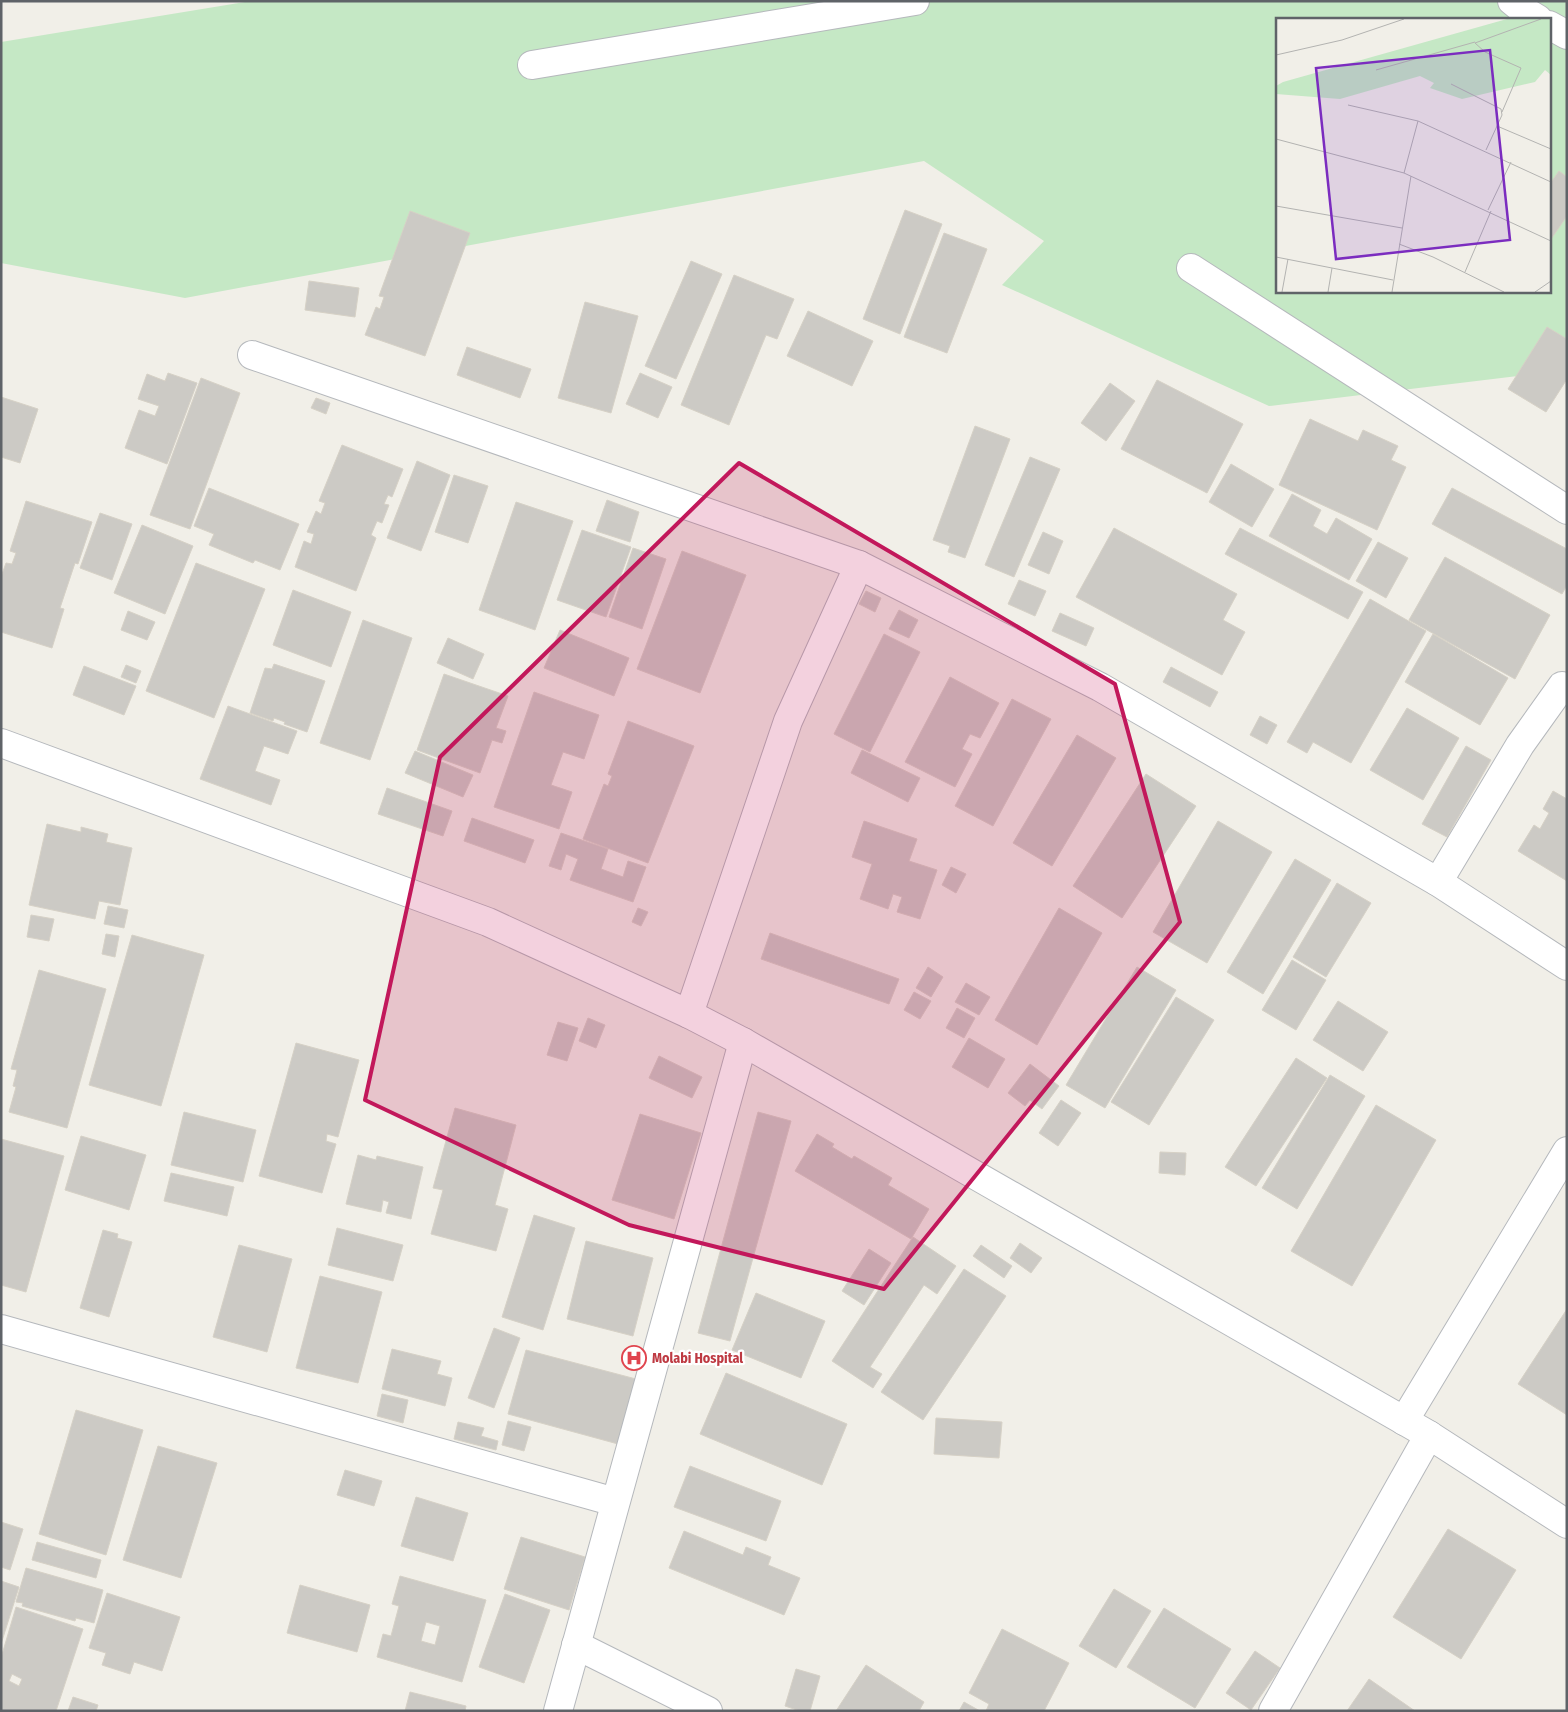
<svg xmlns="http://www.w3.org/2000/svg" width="1568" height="1712" font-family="'Fira Sans Condensed',sans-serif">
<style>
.green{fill:#c5e8c5;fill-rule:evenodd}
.building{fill:#cccac5;stroke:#d6d1c6;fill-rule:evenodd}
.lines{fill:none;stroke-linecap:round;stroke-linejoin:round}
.minor-casing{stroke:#b5b8bc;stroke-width:30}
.minor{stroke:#fff;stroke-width:28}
.marked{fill:#c2185b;fill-opacity:0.2;stroke:#c2185b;stroke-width:4;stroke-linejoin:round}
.labels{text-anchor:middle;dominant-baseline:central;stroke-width:4.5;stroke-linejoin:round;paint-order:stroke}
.health-label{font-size:14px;font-weight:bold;fill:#be3a42;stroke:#fff;text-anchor:start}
.inset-road{fill:none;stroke:#b3b3b1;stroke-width:1}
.view{fill:#7b2cbf;fill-opacity:0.15;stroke:#7b2cbf;stroke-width:2.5}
.inset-edge{fill:none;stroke:#5f6368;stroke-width:2.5}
</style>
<rect width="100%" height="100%" fill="#f1efe8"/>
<path class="green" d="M 251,1 L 1567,1 L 1567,370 L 1269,406 L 1002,285 L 1044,241 L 924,161 L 185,298 L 1,263 L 1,42 ZM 1277,19 L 1549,19 L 1549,291 L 1277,291 Z"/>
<g class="building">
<path d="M 1559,171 L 1567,177 L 1567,216 L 1549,242 L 1549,185 Z"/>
<path d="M 905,210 L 942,224 L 900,334 L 863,319 Z"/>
<path d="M 410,211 L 470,233 L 425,356 L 365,335 L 376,307 L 380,309 L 384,297 L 379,296 Z"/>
<path d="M 944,233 L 987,249 L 947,353 L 904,337 Z"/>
<path d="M 691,261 L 722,274 L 676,379 L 645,366 Z"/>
<path d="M 734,275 L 794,299 L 777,339 L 766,335 L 729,425 L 681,405 Z"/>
<path d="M 309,281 L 359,288 L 355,317 L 305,310 Z"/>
<path d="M 585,302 L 638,316 L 611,413 L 558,398 Z"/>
<path d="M 808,311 L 873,341 L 852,386 L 787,356 Z"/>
<path d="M 1547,327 L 1567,339 L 1567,379 L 1546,412 L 1508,389 Z"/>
<path d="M 467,347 L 531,369 L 520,398 L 457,375 Z"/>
<path d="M 168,373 L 197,383 L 167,464 L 125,448 L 139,410 L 155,416 L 159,406 L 138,399 L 147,374 L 165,381 Z"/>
<path d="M 640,373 L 672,387 L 658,418 L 626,404 Z"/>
<path d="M 201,378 L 240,393 L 190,529 L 150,515 Z"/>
<path d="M 1157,380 L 1243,424 L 1207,493 L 1121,449 Z"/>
<path d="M 1110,383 L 1135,401 L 1106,441 L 1081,423 Z"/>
<path d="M 1,397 L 38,409 L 20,463 L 1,457 Z"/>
<path d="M 316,398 L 330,403 L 326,414 L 311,408 Z"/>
<path d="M 1310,419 L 1358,441 L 1363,430 L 1398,446 L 1391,460 L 1406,467 L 1377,530 L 1279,485 Z"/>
<path d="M 975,426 L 1010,439 L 965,558 L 948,552 L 950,546 L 933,540 Z"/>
<path d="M 342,445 L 403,469 L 392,497 L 388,495 L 384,504 L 389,505 L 382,523 L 377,521 L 371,535 L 376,538 L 356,591 L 295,567 L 304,541 L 311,544 L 314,534 L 307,532 L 316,511 L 321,514 L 325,503 L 319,501 Z"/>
<path d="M 1030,457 L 1060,469 L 1014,577 L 985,565 Z"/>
<path d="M 417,461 L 450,475 L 421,551 L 387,538 Z"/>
<path d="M 1231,464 L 1274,489 L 1252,527 L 1209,502 Z"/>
<path d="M 454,475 L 488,486 L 468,543 L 435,532 Z"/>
<path d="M 209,488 L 299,524 L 280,570 L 255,560 L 253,563 L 209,545 L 214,534 L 194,526 Z"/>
<path d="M 1452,488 L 1567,549 L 1567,585 L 1562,594 L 1432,524 Z"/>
<path d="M 1292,494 L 1321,510 L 1313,526 L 1327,534 L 1336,518 L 1372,539 L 1349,580 L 1269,536 Z"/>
<path d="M 607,500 L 639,512 L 630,542 L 596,531 Z"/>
<path d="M 26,501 L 92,522 L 78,564 L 75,563 L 60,608 L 64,609 L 52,648 L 1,632 L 1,577 L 6,563 L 12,564 L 16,553 L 10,551 Z"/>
<path d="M 516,502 L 573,521 L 535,630 L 479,610 Z"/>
<path d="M 100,513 L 132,524 L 112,580 L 80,568 Z"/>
<path d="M 142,525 L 193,546 L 165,614 L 114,593 Z"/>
<path d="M 1114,528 L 1237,594 L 1223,620 L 1245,632 L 1222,675 L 1076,597 Z"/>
<path d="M 1240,528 L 1363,592 L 1348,619 L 1225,554 Z"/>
<path d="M 582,530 L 631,547 L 606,617 L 557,600 Z"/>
<path d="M 1043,532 L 1063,541 L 1049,574 L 1028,565 Z"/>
<path d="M 1378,542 L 1408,558 L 1386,598 L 1356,581 Z"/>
<path d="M 633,548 L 666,559 L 642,629 L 609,617 Z"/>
<path d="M 682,551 L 746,575 L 700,693 L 637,669 Z"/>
<path d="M 1445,557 L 1550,615 L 1515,679 L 1409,620 Z"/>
<path d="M 196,563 L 265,589 L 214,718 L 146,691 Z"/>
<path d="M 1019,580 L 1046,591 L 1035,616 L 1008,604 Z"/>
<path d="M 293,590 L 351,612 L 331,667 L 273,645 Z"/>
<path d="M 866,591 L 881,598 L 875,612 L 859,604 Z"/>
<path d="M 1370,599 L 1426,631 L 1351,763 L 1313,742 L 1307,753 L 1287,742 Z"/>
<path d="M 899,610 L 918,620 L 909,638 L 889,629 Z"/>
<path d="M 128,611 L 155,622 L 147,640 L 121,630 Z"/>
<path d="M 1060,613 L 1094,628 L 1086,646 L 1052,631 Z"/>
<path d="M 363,620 L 412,638 L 370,760 L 320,743 Z"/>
<path d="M 560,630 L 629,658 L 614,696 L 544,668 Z"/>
<path d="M 884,634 L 920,652 L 870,752 L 834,734 Z"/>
<path d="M 1433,634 L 1508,678 L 1480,725 L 1405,682 Z"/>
<path d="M 448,638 L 484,654 L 473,679 L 437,663 Z"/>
<path d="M 274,664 L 325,681 L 307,732 L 284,724 L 285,722 L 274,718 L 273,721 L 250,713 L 265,668 L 272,669 Z"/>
<path d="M 126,665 L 141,671 L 136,683 L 121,677 Z"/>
<path d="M 84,666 L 136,686 L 124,715 L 73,695 Z"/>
<path d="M 1171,667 L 1218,692 L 1210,707 L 1163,682 Z"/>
<path d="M 444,674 L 508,696 L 496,728 L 506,731 L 502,743 L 492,740 L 480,773 L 417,750 Z"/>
<path d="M 950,677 L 999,703 L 980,738 L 970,734 L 962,749 L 972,754 L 955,787 L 905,762 Z"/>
<path d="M 534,692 L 599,715 L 584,759 L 563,752 L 551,785 L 572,792 L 559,829 L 494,807 Z"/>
<path d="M 1012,699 L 1051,719 L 993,826 L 955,806 Z"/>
<path d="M 228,706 L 297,731 L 288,754 L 264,746 L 255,771 L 280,780 L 271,805 L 200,779 Z"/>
<path d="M 1407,708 L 1459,738 L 1423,800 L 1370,770 Z"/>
<path d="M 1260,716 L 1277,725 L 1267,744 L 1250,735 Z"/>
<path d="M 628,721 L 694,746 L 648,863 L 583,839 L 604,784 L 608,786 L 612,776 L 608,774 Z"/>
<path d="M 1077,735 L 1116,758 L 1052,866 L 1013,843 Z"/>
<path d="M 1466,746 L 1491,760 L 1447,837 L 1422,824 Z"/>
<path d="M 862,750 L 920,778 L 908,802 L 851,773 Z"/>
<path d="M 415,751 L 473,775 L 463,797 L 405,773 Z"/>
<path d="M 1146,774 L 1196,806 L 1122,918 L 1073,886 Z"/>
<path d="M 387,788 L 452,811 L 443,836 L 378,814 Z"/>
<path d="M 1553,791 L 1567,799 L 1567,881 L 1518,851 L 1534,825 L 1540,829 L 1549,813 L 1543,809 Z"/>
<path d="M 472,818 L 534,840 L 525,863 L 464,841 Z"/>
<path d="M 864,821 L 917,839 L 909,861 L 937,870 L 920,919 L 897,912 L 902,897 L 893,894 L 888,909 L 860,899 L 872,864 L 852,857 Z"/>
<path d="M 1218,821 L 1272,852 L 1207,963 L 1153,932 Z"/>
<path d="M 47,824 L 81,832 L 81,827 L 108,834 L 106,842 L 132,848 L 120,905 L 99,901 L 95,919 L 29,905 Z"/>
<path d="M 561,833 L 608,849 L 601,869 L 623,877 L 628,861 L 646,867 L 633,902 L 570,880 L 578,859 L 566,854 L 561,870 L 549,866 Z"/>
<path d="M 1295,859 L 1331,880 L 1263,994 L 1227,972 Z"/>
<path d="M 951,867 L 966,874 L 956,893 L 942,885 Z"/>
<path d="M 1337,883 L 1371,903 L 1326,977 L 1293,957 Z"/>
<path d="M 108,906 L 128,910 L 124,928 L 104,924 Z"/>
<path d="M 638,908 L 648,912 L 641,926 L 632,922 Z"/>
<path d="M 1059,908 L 1102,933 L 1037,1045 L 995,1020 Z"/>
<path d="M 31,915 L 54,919 L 49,941 L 27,937 Z"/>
<path d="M 770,933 L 899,979 L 889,1004 L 761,959 Z"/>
<path d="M 106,934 L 119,936 L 115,957 L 102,954 Z"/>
<path d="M 132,935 L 204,955 L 161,1106 L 89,1085 Z"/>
<path d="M 1292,960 L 1326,980 L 1296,1030 L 1262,1010 Z"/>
<path d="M 928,967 L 943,977 L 931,997 L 916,988 Z"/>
<path d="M 1137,967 L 1176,990 L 1105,1108 L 1066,1085 Z"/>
<path d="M 39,970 L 106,989 L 67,1128 L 9,1112 L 16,1087 L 13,1086 L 17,1070 L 11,1069 Z"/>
<path d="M 966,983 L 990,997 L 979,1015 L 955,1002 Z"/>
<path d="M 914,992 L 931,1001 L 920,1019 L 904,1010 Z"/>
<path d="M 1176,997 L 1214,1020 L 1149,1125 L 1111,1102 Z"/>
<path d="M 1338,1001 L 1388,1032 L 1363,1071 L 1313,1040 Z"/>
<path d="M 957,1008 L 975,1018 L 964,1038 L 946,1028 Z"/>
<path d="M 588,1018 L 605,1025 L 596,1048 L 579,1041 Z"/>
<path d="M 558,1022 L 578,1028 L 567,1061 L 547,1055 Z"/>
<path d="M 969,1038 L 1005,1059 L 988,1088 L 952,1067 Z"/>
<path d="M 296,1043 L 359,1060 L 338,1137 L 327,1134 L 326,1141 L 336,1144 L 322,1193 L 259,1176 Z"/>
<path d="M 659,1056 L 702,1077 L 692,1098 L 649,1078 Z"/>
<path d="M 1296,1058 L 1327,1078 L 1256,1186 L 1225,1167 Z"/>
<path d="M 1030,1064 L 1059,1086 L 1042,1109 L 1030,1100 L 1025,1106 L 1008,1093 Z"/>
<path d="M 1330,1075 L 1365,1096 L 1297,1209 L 1262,1188 Z"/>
<path d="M 1061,1100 L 1081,1113 L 1058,1146 L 1039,1133 Z"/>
<path d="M 1376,1105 L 1436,1140 L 1352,1286 L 1291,1251 Z"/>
<path d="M 455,1108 L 516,1125 L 495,1205 L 508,1209 L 496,1251 L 431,1234 L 443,1190 L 433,1188 Z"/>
<path d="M 184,1112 L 256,1130 L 243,1182 L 171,1165 Z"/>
<path d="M 758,1112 L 791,1121 L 730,1341 L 698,1333 Z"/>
<path d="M 640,1114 L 701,1133 L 674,1219 L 612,1200 Z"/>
<path d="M 817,1134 L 834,1144 L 832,1147 L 852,1159 L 854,1156 L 892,1178 L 888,1185 L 929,1209 L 911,1239 L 795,1171 Z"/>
<path d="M 81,1136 L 146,1155 L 129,1210 L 65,1190 Z"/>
<path d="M 1,1139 L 64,1156 L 26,1292 L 1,1285 Z"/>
<path d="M 1160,1152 L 1186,1153 L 1185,1175 L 1159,1173 Z"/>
<path d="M 358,1155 L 376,1160 L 377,1156 L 423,1167 L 411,1219 L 386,1213 L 389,1202 L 383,1200 L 381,1212 L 346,1204 Z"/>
<path d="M 171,1173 L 234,1187 L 227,1216 L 164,1201 Z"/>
<path d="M 534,1215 L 575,1228 L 543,1330 L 502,1317 Z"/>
<path d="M 337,1228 L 403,1245 L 393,1281 L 328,1265 Z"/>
<path d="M 103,1230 L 118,1234 L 117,1238 L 132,1242 L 109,1317 L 80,1308 Z"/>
<path d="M 913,1237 L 956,1266 L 937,1294 L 924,1285 L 870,1367 L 882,1374 L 873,1388 L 832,1361 Z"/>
<path d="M 586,1241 L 653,1258 L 633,1336 L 567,1319 Z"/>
<path d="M 1020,1243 L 1042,1258 L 1031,1273 L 1010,1258 Z"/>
<path d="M 239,1245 L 292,1259 L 267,1352 L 213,1337 Z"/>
<path d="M 981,1245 L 1012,1266 L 1004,1278 L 973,1256 Z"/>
<path d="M 869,1249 L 891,1263 L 864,1305 L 842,1291 Z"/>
<path d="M 964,1269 L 1006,1296 L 923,1420 L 881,1392 Z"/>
<path d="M 320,1276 L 382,1292 L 358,1383 L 296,1368 Z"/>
<path d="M 756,1293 L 825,1321 L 801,1378 L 732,1350 Z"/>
<path d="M 1567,1309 L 1567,1415 L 1518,1384 Z"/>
<path d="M 494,1328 L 520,1338 L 494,1408 L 468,1398 Z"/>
<path d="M 392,1349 L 441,1361 L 437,1374 L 452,1378 L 445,1406 L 382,1389 Z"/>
<path d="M 526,1350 L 636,1379 L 618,1444 L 508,1414 Z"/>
<path d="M 726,1373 L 847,1424 L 822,1485 L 700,1434 Z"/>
<path d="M 382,1394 L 408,1400 L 403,1423 L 377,1416 Z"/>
<path d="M 76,1410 L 143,1430 L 106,1555 L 39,1534 Z"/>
<path d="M 936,1418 L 1002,1422 L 999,1458 L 934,1454 Z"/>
<path d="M 508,1421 L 531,1427 L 524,1451 L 502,1445 Z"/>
<path d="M 458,1422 L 484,1428 L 481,1436 L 498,1441 L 496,1450 L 454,1439 Z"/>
<path d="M 158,1446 L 217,1463 L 181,1578 L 123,1560 Z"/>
<path d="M 690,1466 L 781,1501 L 766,1541 L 674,1507 Z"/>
<path d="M 345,1470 L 382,1481 L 374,1506 L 337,1495 Z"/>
<path d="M 416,1497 L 468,1513 L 453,1561 L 401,1546 Z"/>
<path d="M 1,1522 L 23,1529 L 10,1570 L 1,1567 Z"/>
<path d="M 1448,1529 L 1516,1570 L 1461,1659 L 1393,1617 Z"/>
<path d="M 684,1531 L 743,1555 L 746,1547 L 771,1557 L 768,1565 L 800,1578 L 784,1615 L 669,1568 Z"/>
<path d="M 521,1537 L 585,1557 L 569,1610 L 504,1589 Z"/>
<path d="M 37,1542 L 101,1560 L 96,1578 L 32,1560 Z"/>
<path d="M 26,1568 L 103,1590 L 94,1623 L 76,1618 L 75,1621 L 22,1606 L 23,1603 L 16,1602 Z"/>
<path d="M 400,1576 L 486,1600 L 462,1682 L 377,1657 L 383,1634 L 391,1636 L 399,1606 L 392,1604 ZM 426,1622 L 440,1626 L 435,1645 L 421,1641 Z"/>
<path d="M 1,1581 L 19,1587 L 1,1644 Z"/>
<path d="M 300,1585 L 370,1605 L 357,1652 L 287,1633 Z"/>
<path d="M 1114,1589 L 1151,1611 L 1116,1668 L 1079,1646 Z"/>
<path d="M 107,1593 L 180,1617 L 162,1671 L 134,1662 L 130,1674 L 102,1665 L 106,1653 L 89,1648 Z"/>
<path d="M 505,1594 L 550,1610 L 524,1683 L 479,1667 Z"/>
<path d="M 16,1607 L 83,1629 L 56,1711 L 1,1711 L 1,1658 ZM 12,1674 L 22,1679 L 19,1686 L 9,1681 Z"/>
<path d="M 1164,1608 L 1231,1649 L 1195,1708 L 1127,1667 Z"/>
<path d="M 1002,1629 L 1069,1663 L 1044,1711 L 986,1711 L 989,1704 L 969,1693 Z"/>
<path d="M 1255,1651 L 1280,1668 L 1251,1710 L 1226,1693 Z"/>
<path d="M 866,1665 L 924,1702 L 919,1711 L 836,1711 Z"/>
<path d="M 796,1669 L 820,1676 L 810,1711 L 800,1711 L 785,1706 Z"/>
<path d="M 1369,1679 L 1415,1711 L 1347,1711 Z"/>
<path d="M 410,1692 L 466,1706 L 465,1711 L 405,1711 Z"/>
<path d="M 73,1697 L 98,1705 L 96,1711 L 68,1711 Z"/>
<path d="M 964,1702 L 980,1711 L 959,1711 Z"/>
</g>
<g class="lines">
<defs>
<g id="minor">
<path d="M 1512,1 L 1523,10 L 1538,19"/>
<path d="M 1549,25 L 1567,35"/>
<path d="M 532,65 L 915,1"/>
<path d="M 1191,268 L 1567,510"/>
<path d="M 252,355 L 859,565 L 1100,687 L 1438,882 L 1567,966"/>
<path d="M 1,743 L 488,922 L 689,1014 L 743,1042 L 1429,1435 L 1567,1524"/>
<path d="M 1438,882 L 1520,745 L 1562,686 L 1567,688"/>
<path d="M 689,1014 L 788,721 L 859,565"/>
<path d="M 1,1329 L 615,1502"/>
<path d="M 1404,1421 L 1567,1151"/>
<path d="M 576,1645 L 708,1711"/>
<path d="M 558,1711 L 743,1042"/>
<path d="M 1273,1711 L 1429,1435"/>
</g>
</defs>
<use href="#minor" class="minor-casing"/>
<use href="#minor" class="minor"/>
</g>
<path class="marked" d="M 739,463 L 1115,684 L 1180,922 L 884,1289 L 629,1225 L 365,1100 L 440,757 Z"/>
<defs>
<symbol id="hospital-ring" viewBox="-11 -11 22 22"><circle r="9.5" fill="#fff" stroke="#e0444e" stroke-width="1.5"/><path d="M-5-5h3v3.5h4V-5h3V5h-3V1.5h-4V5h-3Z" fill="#e0444e"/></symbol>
</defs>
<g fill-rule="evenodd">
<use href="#hospital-ring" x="620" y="1344" width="28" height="28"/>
</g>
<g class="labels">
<g class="health-label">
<text x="652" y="1358">Molabi Hospital</text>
</g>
</g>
<g transform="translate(1276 18)">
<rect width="275" height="275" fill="#f1efe8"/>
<path d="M 231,1 L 275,1 L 275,57 L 269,52 L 259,64 L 186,81 L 154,70 L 158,65 L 144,58 L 64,81 L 0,76 L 0,68 L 7,64 Z" fill="#c5e8c5"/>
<path class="inset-road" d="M 0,37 L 66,22 L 128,1M 100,52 L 199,24M 175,66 L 225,91 L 226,97 L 221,108M 72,87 L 142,103 L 275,164M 226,94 L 245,50 L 209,34 L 199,25 L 265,1M 0,121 L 128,155 L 275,223M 210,132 L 221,108 L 275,131M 128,155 L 142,103M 0,188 L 126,210M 212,192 L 235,144M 123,226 L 157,239 L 228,274M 0,239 L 117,262M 189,254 L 215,193M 6,274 L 12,241M 52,274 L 56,250M 116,274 L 135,158M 259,274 L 275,263"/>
<path class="view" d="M 214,32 L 234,222 L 60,241 L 40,50 Z"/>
<rect width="275" height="275" class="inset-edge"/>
</g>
<rect width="1568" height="1712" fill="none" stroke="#5f6368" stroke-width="5"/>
</svg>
